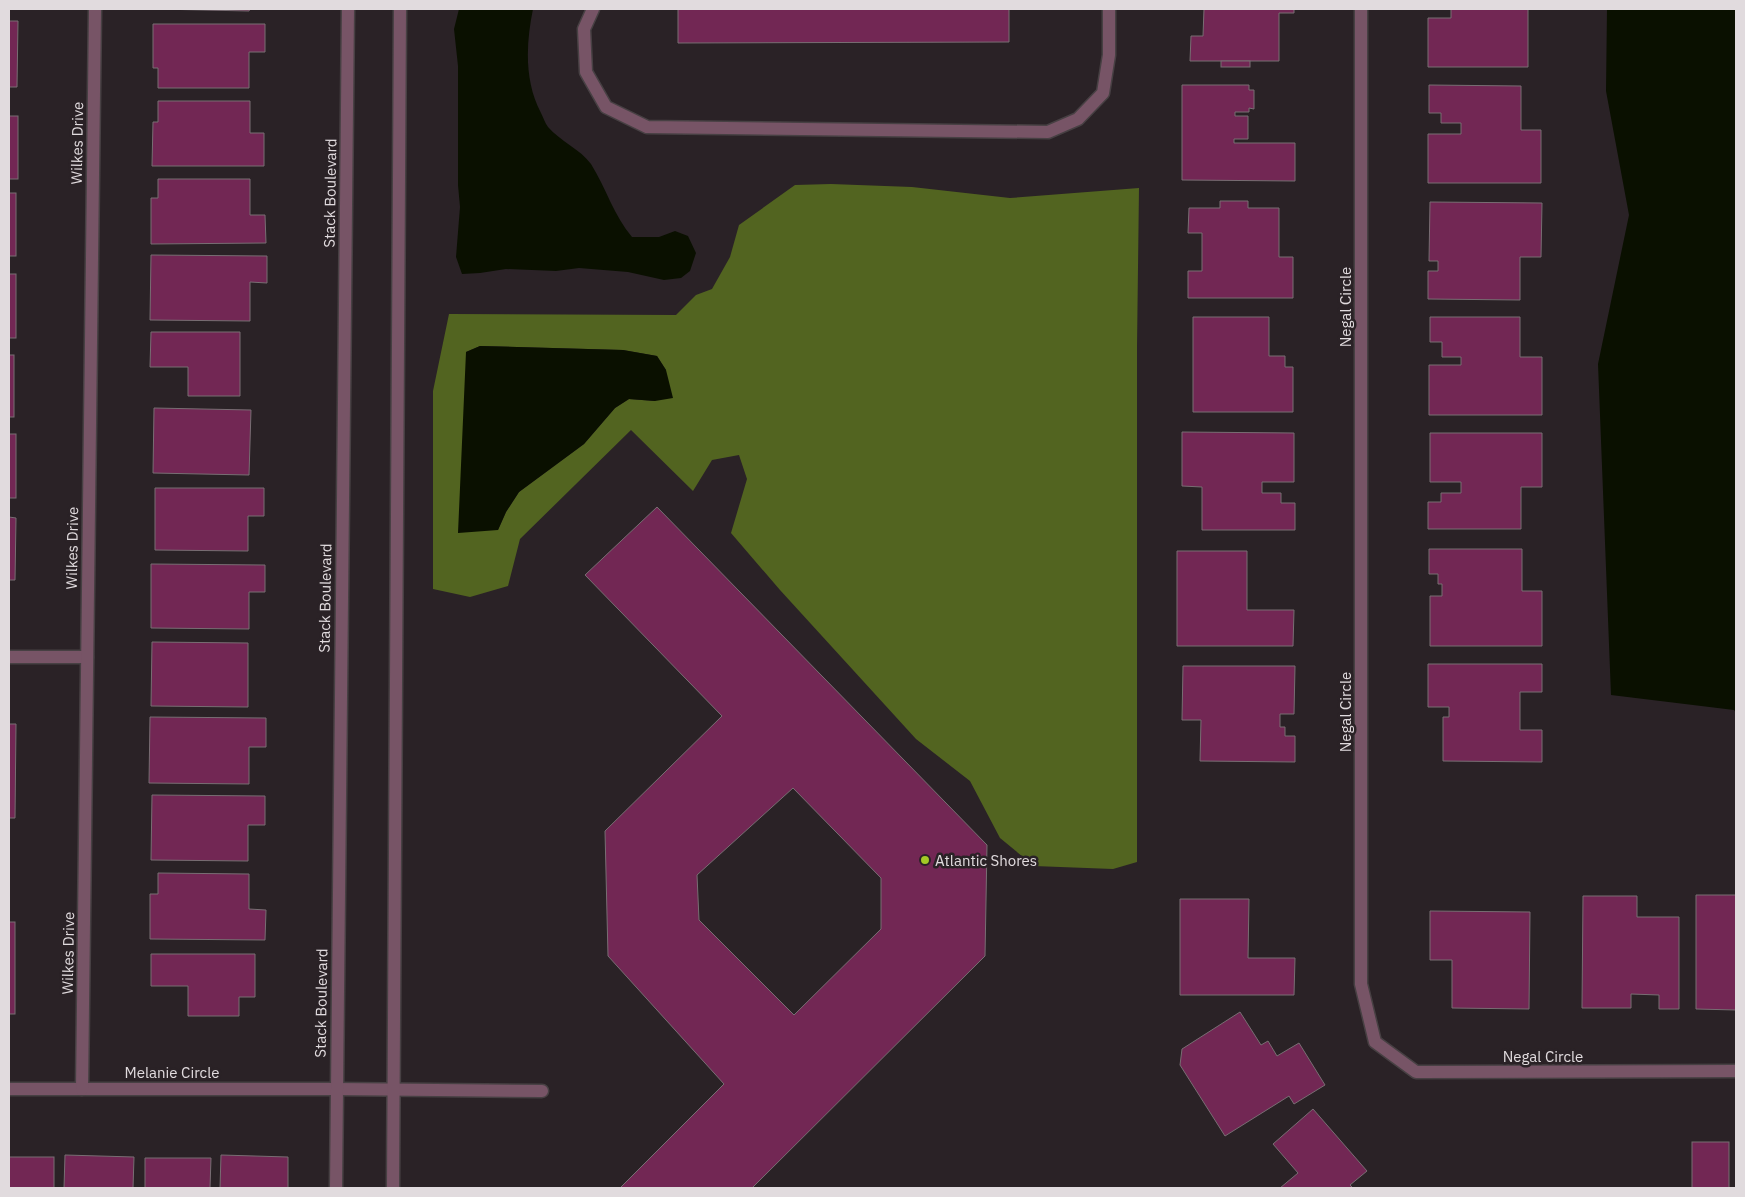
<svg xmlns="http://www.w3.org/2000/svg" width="1745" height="1197" font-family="'IBM Plex Sans',sans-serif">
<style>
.forest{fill:#526420;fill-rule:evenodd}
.water{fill:#0a1000}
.building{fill:#722754;stroke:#786e73;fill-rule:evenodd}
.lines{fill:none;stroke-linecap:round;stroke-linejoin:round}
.minor-casing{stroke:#474043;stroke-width:15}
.minor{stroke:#775466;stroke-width:12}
.poi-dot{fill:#a3c926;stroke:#2a2226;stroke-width:2}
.labels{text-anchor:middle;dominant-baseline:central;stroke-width:5;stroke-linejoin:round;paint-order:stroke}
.street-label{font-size:15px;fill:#e1dbde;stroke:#2a2226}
.poi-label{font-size:15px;fill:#e1dbde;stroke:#2a2226;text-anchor:start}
</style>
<rect width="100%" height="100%" fill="#2a2226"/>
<path class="forest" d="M 831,184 L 912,187 L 1010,198 L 1139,188 L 1137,347 L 1137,862 L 1113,869 L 1034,866 L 1000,838 L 970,781 L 916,739 L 780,590 L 731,533 L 747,479 L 739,455 L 712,460 L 693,491 L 631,430 L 520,539 L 508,586 L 470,597 L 433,589 L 433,391 L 449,314 L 676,315 L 696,295 L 712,289 L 730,257 L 739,225 L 795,185 ZM 480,346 L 623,350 L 657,356 L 666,370 L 655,401 L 629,399 L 615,408 L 584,444 L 519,492 L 506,512 L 498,530 L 466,352 Z"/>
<g class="water">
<path d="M 459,9 L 533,9 C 526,43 524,81 541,113 C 543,117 545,123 548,127 C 560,141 580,149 591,164 C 606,188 614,216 632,237 L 659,237 L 675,231 L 688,236 L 696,253 L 690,271 L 681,278 L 664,280 L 628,272 L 579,268 L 556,271 L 506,269 L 480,273 L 462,274 L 456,257 L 460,207 L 458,185 L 458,66 L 454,29 Z"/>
<path d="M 1607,9 L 1736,9 L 1736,713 L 1734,710 L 1611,695 L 1598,364 L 1629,215 L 1606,91 Z"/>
<path d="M 480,346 L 623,350 L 657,356 L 666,370 L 673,398 L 655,401 L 629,399 L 615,408 L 584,444 L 519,492 L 506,512 L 498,530 L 458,533 L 466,352 Z"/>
</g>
<g class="building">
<path d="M 157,9 L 250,9 L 249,11 Z"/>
<path d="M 678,9 L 1009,9 L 1009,42 L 678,43 Z"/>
<path d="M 1204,9 L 1294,9 L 1294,13 L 1279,13 L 1279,61 L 1190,61 L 1191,36 L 1203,36 Z"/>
<path d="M 1451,9 L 1528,9 L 1528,67 L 1428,67 L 1428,18 L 1451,18 Z"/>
<path d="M 9,21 L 18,21 L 17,87 L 9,87 Z"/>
<path d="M 153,24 L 265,24 L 265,52 L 249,52 L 249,88 L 158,88 L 158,68 L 153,68 Z"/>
<rect x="1221" y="61" width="29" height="6"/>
<path d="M 1182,85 L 1249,85 L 1249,90 L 1254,90 L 1254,109 L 1249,108 L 1249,112 L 1235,112 L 1235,116 L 1248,116 L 1248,139 L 1234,139 L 1234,143 L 1295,143 L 1295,181 L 1182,180 Z"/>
<path d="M 1429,85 L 1521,86 L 1521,130 L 1541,130 L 1541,183 L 1428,183 L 1428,134 L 1461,134 L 1461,123 L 1441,123 L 1441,113 L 1429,113 Z"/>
<path d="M 158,101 L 250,101 L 250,133 L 264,133 L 264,166 L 152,166 L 153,122 L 158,122 Z"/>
<rect x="9" y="116" width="9" height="63"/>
<path d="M 158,179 L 250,179 L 250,215 L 265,215 L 266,243 L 151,244 L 151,198 L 158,198 Z"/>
<rect x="9" y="193" width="7" height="63"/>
<path d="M 1220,201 L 1248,201 L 1248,208 L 1279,208 L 1279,257 L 1293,257 L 1293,298 L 1188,298 L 1188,271 L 1202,271 L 1202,233 L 1188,233 L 1189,208 L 1220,208 Z"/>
<path d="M 1430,202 L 1542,203 L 1541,257 L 1520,257 L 1520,300 L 1428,299 L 1428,271 L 1438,271 L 1438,261 L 1429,261 Z"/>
<path d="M 151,255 L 267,256 L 267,283 L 250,282 L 250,321 L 150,320 Z"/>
<rect x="9" y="274" width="7" height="64"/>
<path d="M 1193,317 L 1269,317 L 1269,356 L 1285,356 L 1285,367 L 1293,367 L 1293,412 L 1193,412 Z"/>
<path d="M 1430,317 L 1520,317 L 1520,357 L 1542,357 L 1542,415 L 1429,415 L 1429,365 L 1461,365 L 1461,357 L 1442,357 L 1442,342 L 1430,342 Z"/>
<path d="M 151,332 L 240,332 L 240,396 L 188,396 L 188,367 L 150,367 Z"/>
<rect x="9" y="355" width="5" height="62"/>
<path d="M 154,408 L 251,410 L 249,475 L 153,473 Z"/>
<path d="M 1182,432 L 1294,433 L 1294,482 L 1262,482 L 1262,493 L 1281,493 L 1281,503 L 1295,503 L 1295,530 L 1202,530 L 1202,487 L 1182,486 Z"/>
<path d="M 1430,433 L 1542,433 L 1542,487 L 1521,487 L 1521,529 L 1428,529 L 1428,502 L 1441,502 L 1441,493 L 1461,493 L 1461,482 L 1430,482 Z"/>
<rect x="9" y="434" width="7" height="64"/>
<path d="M 155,488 L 264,488 L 264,516 L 248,516 L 248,551 L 155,550 Z"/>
<path d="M 657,507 L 987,845 L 985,956 L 752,1188 L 620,1188 L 724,1084 L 608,956 L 605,831 L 722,716 L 585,575 ZM 793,788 L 881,878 L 881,929 L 794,1015 L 699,920 L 697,875 Z"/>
<path d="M 9,517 L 16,518 L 15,580 L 9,580 Z"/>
<path d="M 1429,549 L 1522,549 L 1522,591 L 1542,591 L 1542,646 L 1430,646 L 1430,596 L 1442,596 L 1442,584 L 1438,584 L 1438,574 L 1429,574 Z"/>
<path d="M 1177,551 L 1247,551 L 1247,610 L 1294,610 L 1293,646 L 1177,646 Z"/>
<path d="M 151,564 L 265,565 L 265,592 L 249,592 L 249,629 L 151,628 Z"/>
<path d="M 152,642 L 248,643 L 248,707 L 151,706 Z"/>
<path d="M 1428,664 L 1542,664 L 1542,692 L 1520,692 L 1520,730 L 1542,730 L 1542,762 L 1443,761 L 1443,717 L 1449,717 L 1449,707 L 1428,707 Z"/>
<path d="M 1183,666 L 1295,666 L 1294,714 L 1280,714 L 1280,727 L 1285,727 L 1285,736 L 1295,736 L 1295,762 L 1200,761 L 1201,720 L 1182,720 Z"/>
<path d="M 150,717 L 266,718 L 266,747 L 249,747 L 249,784 L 149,783 Z"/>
<path d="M 9,724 L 16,724 L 15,818 L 9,818 Z"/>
<path d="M 152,795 L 265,796 L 265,825 L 248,825 L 248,861 L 151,860 Z"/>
<path d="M 158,873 L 249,874 L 249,909 L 266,910 L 265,940 L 150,939 L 150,894 L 158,894 Z"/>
<path d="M 1696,895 L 1736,895 L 1736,1010 L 1696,1009 Z"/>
<path d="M 1583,896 L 1637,896 L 1637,917 L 1679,917 L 1679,1009 L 1659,1009 L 1659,995 L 1631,994 L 1631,1008 L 1582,1008 Z"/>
<path d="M 1180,899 L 1249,899 L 1248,958 L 1295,958 L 1294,995 L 1180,995 Z"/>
<path d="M 1430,911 L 1530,912 L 1529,1009 L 1452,1008 L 1452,960 L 1430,960 Z"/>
<rect x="9" y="922" width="6" height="92"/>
<path d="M 151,954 L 255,954 L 255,997 L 239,997 L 239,1016 L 188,1016 L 188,986 L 151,986 Z"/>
<path d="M 1240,1012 L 1261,1045 L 1268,1041 L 1277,1056 L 1299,1043 L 1325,1085 L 1294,1104 L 1289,1096 L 1225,1136 L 1180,1065 L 1182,1049 Z"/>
<path d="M 1313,1109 L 1367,1171 L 1350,1185 L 1353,1188 L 1280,1188 L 1298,1173 L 1273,1144 Z"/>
<rect x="1692" y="1142" width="37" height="46"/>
<path d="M 65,1155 L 134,1157 L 133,1188 L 64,1188 Z"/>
<path d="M 221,1155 L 288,1157 L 288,1188 L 220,1188 Z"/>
<rect x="9" y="1157" width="45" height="31"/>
<path d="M 145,1158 L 211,1158 L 210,1188 L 145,1188 Z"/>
</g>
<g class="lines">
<defs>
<g id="minor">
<path d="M 593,9 L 584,29 L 586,72 L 606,107 L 647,127 L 1048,132 L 1078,119 L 1103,93 L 1109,55 L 1109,9"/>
<path d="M 1361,9 L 1361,984 L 1375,1042 L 1416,1072 L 1736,1071"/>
<path d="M 9,657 L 87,657"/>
<path d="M 9,1089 L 336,1089 L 542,1091"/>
<path d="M 82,1089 L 95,9"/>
<path d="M 336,1188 L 348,9"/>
<path d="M 393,1188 L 400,9"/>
</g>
</defs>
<use href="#minor" class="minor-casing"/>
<use href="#minor" class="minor"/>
</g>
<circle class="poi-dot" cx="925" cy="860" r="5"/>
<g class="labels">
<g class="street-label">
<text transform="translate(77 143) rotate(-89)">Wilkes Drive</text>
<text transform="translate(330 193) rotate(-89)">Stack Boulevard</text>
<text transform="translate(1345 307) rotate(-90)">Negal Circle</text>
<text transform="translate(72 548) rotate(-89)">Wilkes Drive</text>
<text transform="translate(325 598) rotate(-89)">Stack Boulevard</text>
<text transform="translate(1345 712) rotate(-90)">Negal Circle</text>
<text transform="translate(68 953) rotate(-89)">Wilkes Drive</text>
<text transform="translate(321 1003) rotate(-89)">Stack Boulevard</text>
<text x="1543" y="1056">Negal Circle</text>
<text x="172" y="1072">Melanie Circle</text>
</g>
<g class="poi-label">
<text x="935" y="860">Atlantic Shores</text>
</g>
</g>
<rect width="1745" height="1197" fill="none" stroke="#e1dbde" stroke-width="20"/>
</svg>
